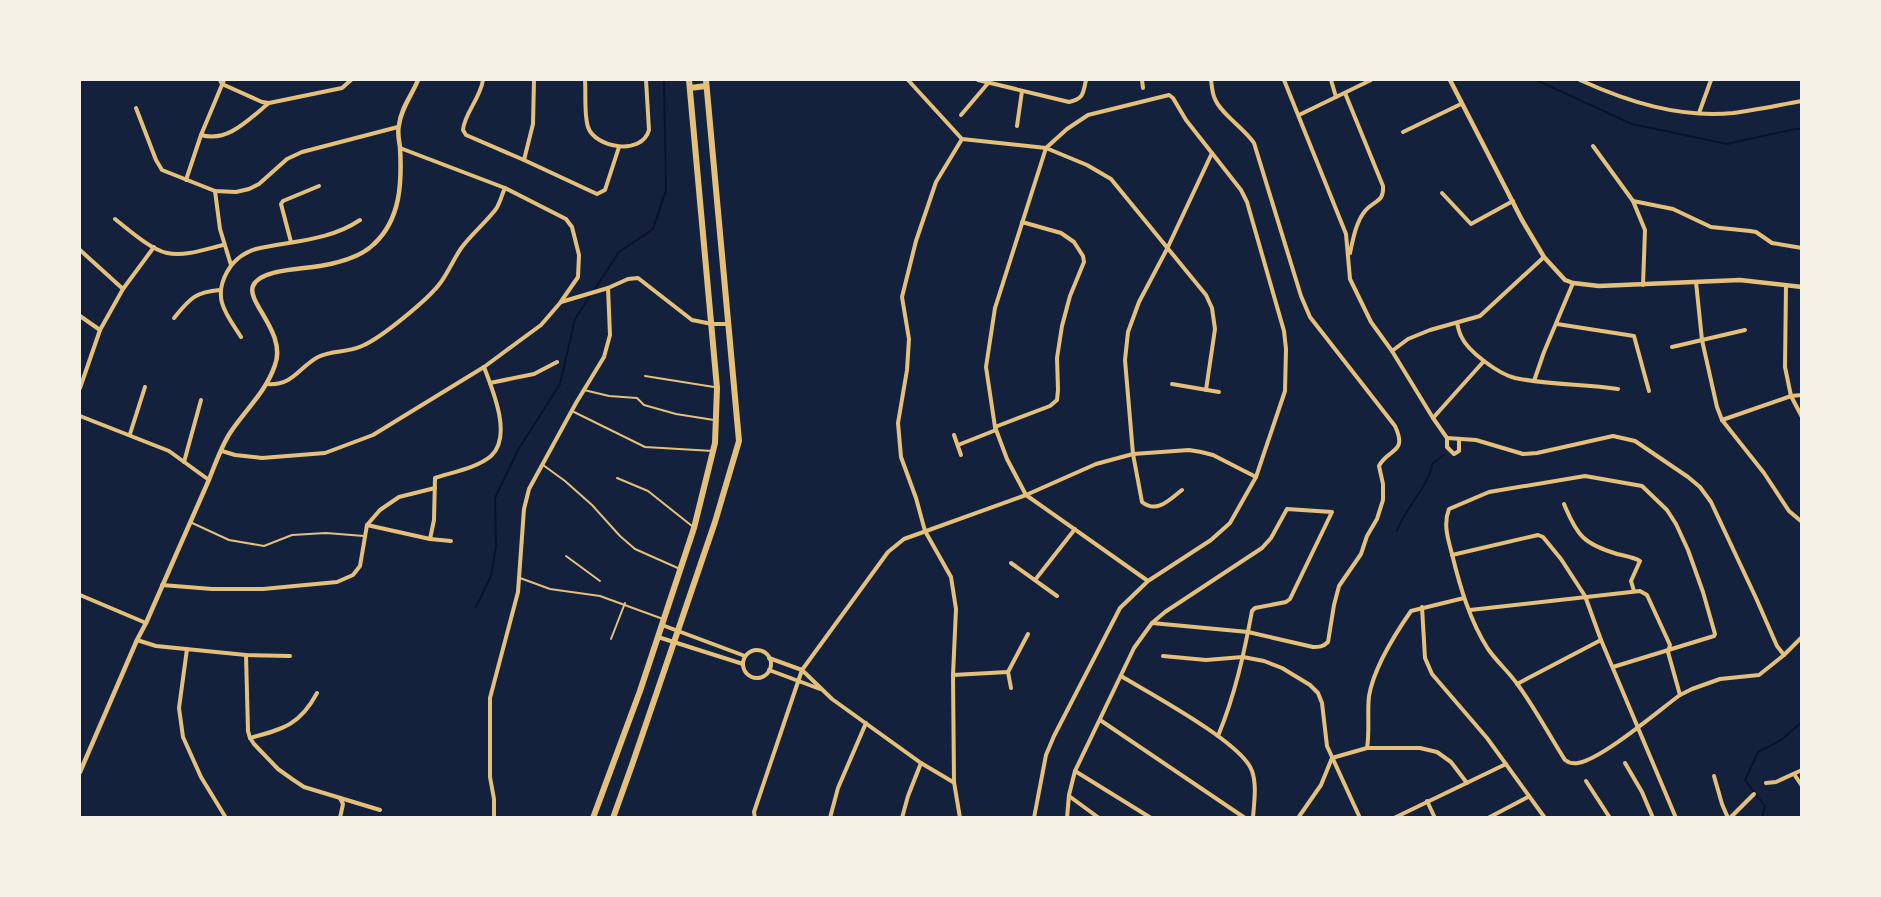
<svg xmlns="http://www.w3.org/2000/svg" width="1881" height="897" font-family="'Space Grotesk',sans-serif">
<style>
.lines{fill:none;stroke-linecap:round;stroke-linejoin:round}
.stream{stroke:#0b132b;stroke-width:2}
.service{stroke:#e5c07b;stroke-width:2}
.minor{stroke:#e5c07b;stroke-width:4}
.tertiary{stroke:#e5c07b;stroke-width:4.5}
.primary{stroke:#e5c07b;stroke-width:6}
</style>
<rect width="100%" height="100%" fill="#14213d"/>
<g class="lines">
<g class="stream">
<path d="M 1536,80 L 1632,124 L 1727,144 L 1795,129 L 1802,129"/>
<path d="M 1397,531 C 1403,511 1432,481 1432,464 L 1444,455"/>
<path d="M 476,607 L 491,576 L 496,547 L 495,498 L 518,450 L 560,384 L 575,319 L 619,252 L 653,229 L 666,190 L 664,80"/>
<path d="M 1762,818 L 1765,806 L 1745,780 L 1758,752 L 1781,740 L 1802,722"/>
</g>
<g class="service">
<path d="M 645,376 L 714,387"/>
<path d="M 584,390 L 609,396 L 637,398 L 644,405 L 676,414 L 714,420"/>
<path d="M 572,411 L 645,447 L 713,451"/>
<path d="M 543,465 L 565,481 L 592,505 L 620,536 L 635,549 L 680,569"/>
<path d="M 617,478 L 648,491 L 692,526"/>
<path d="M 190,522 L 229,540 L 264,546 L 292,535 L 326,533 L 364,536"/>
<path d="M 566,556 L 600,581"/>
<path d="M 520,578 L 550,589 L 600,596 L 663,619"/>
<path d="M 611,639 L 625,603"/>
</g>
<g class="minor">
<path d="M 220,80 L 222,84 L 262,102 L 269,103 L 342,88 L 351,80"/>
<path d="M 483,80 C 480,99 464,114 463,130 L 466,135 L 524,160 L 597,194 L 605,190 L 619,147"/>
<path d="M 585,80 C 586,93 584,115 588,127 C 595,148 642,156 649,130 L 646,80"/>
<path d="M 908,80 L 962,139 L 1046,148 L 1087,165 L 1111,179 L 1206,295 L 1212,308 L 1215,329 L 1206,390"/>
<path d="M 978,80 L 1069,102 C 1084,99 1083,93 1086,80"/>
<path d="M 1142,80 L 1143,88"/>
<path d="M 1284,80 L 1346,234 L 1350,279 L 1371,322 L 1392,351 L 1433,418 L 1447,438 L 1447,447 L 1454,454 L 1459,451 L 1459,439"/>
<path d="M 1331,80 L 1336,97"/>
<path d="M 1580,80 C 1628,102 1679,118 1733,113 C 1756,110 1779,105 1802,101"/>
<path d="M 1345,93 L 1383,186 C 1384,203 1374,200 1365,211 C 1356,222 1353,239 1350,253"/>
<path d="M 136,108 L 156,160 L 162,170 L 215,191 L 236,192 L 249,189 L 259,184 L 287,159 L 302,152 L 398,127"/>
<path d="M 1699,113 L 1711,80"/>
<path d="M 961,115 L 989,82"/>
<path d="M 1299,115 L 1371,80"/>
<path d="M 1017,126 L 1022,91"/>
<path d="M 1403,132 L 1461,104"/>
<path d="M 201,135 C 228,143 249,119 269,103"/>
<path d="M 1593,146 L 1633,201 L 1645,230 L 1643,285"/>
<path d="M 524,160 L 533,124 L 534,80"/>
<path d="M 186,180 L 201,135 L 224,80"/>
<path d="M 215,191 L 220,229 L 231,265"/>
<path d="M 1442,193 L 1471,224 L 1513,201"/>
<path d="M 1633,201 L 1673,209 L 1711,227 L 1750,231 L 1756,232 L 1772,243 L 1802,248"/>
<path d="M 115,219 C 129,230 150,249 167,253 C 185,257 206,249 223,245"/>
<path d="M 291,242 L 281,204 L 283,201 L 319,186"/>
<path d="M 80,250 L 123,289"/>
<path d="M 1696,282 L 1702,340 L 1717,407 L 1722,420 L 1764,473 L 1789,511 L 1802,522"/>
<path d="M 1786,285 L 1785,367 L 1791,396 L 1802,417"/>
<path d="M 561,302 L 608,288 L 628,279 L 638,278 L 692,320 L 712,324 L 729,324"/>
<path d="M 80,316 L 100,330"/>
<path d="M 174,318 C 189,300 194,292 220,290"/>
<path d="M 1457,323 C 1458,327 1459,332 1461,336 C 1468,352 1499,374 1515,378 C 1549,385 1584,384 1618,389"/>
<path d="M 1557,324 L 1634,336 L 1649,391"/>
<path d="M 241,337 C 227,315 212,299 227,272 C 233,261 243,253 256,249 C 291,241 329,241 360,220"/>
<path d="M 1672,347 L 1745,330"/>
<path d="M 1392,351 L 1408,339 L 1430,330 L 1480,316 L 1544,257"/>
<path d="M 1534,381 L 1544,352 L 1573,283"/>
<path d="M 490,383 L 534,374 L 557,362"/>
<path d="M 267,384 C 293,386 298,368 318,357 C 332,350 347,353 362,346 C 381,338 429,299 441,282 C 449,271 454,258 462,247 C 473,233 486,222 496,209 C 500,203 502,194 505,188"/>
<path d="M 1172,384 L 1219,392"/>
<path d="M 80,388 L 100,330 L 123,289 L 154,247"/>
<path d="M 80,416 L 169,451 L 209,480"/>
<path d="M 1433,418 L 1484,361"/>
<path d="M 1722,420 L 1791,396 L 1802,395"/>
<path d="M 995,427 L 1050,406 L 1057,400 L 1058,390 L 1057,358 L 1062,326 L 1070,296 L 1084,262 L 1083,256 L 1074,242 L 1061,233 L 1022,222"/>
<path d="M 130,434 L 145,387"/>
<path d="M 954,435 L 961,455"/>
<path d="M 1447,438 L 1476,440 L 1523,454 L 1537,453 L 1613,436 L 1635,441 L 1688,477 L 1700,487 L 1711,502 L 1756,598 L 1777,646 L 1784,655"/>
<path d="M 958,445 L 996,430"/>
<path d="M 222,451 L 235,455 L 262,458 L 325,453 L 373,435 L 484,367 L 541,325 L 560,303 L 578,277 L 579,255 L 572,227 L 566,219 L 505,188 L 400,148"/>
<path d="M 184,462 L 201,400"/>
<path d="M 1182,490 C 1169,500 1157,514 1142,502 L 1133,454 L 1125,360 L 1128,332 L 1139,302 L 1167,249 L 1212,153"/>
<path d="M 1564,504 C 1577,536 1584,544 1617,554 C 1625,556 1633,557 1640,561 L 1631,581 L 1634,591"/>
<path d="M 367,525 L 430,539 L 451,541"/>
<path d="M 430,539 L 434,520 L 435,478 C 453,472 477,468 491,456 C 513,436 492,389 484,367"/>
<path d="M 1452,555 L 1538,535 L 1543,537 L 1561,559 L 1585,596 L 1601,640 L 1676,818"/>
<path d="M 1011,563 L 1057,596"/>
<path d="M 1035,580 L 1075,529"/>
<path d="M 162,585 L 212,589 L 263,589 L 337,582 L 353,575 L 360,566 L 367,525 L 380,510 L 399,497 L 435,488"/>
<path d="M 80,595 L 146,623"/>
<path d="M 1422,607 L 1425,658 L 1432,674 L 1487,738 L 1545,818"/>
<path d="M 1470,610 L 1640,591 L 1647,595 L 1670,645 L 1668,652 L 1680,695"/>
<path d="M 1152,623 L 1248,632 L 1313,647 C 1319,647 1323,647 1328,642 L 1334,605 L 1339,586 L 1361,554 L 1367,536 L 1377,519 L 1383,500 L 1383,484 L 1379,466 C 1388,448 1408,454 1395,426 L 1310,317 L 1301,296 L 1254,143 C 1244,128 1221,114 1215,99 C 1212,93 1212,86 1211,80"/>
<path d="M 662,625 L 745,656"/>
<path d="M 658,637 L 743,664"/>
<path d="M 137,640 L 156,646 L 246,655 L 290,656"/>
<path d="M 187,649 L 179,708 L 183,737 L 201,777 L 226,818"/>
<circle cx="757" cy="664" r="14"/>
<path d="M 246,655 L 248,731 L 250,738 L 254,744 L 278,769 L 292,779 L 304,787 L 380,810"/>
<path d="M 1163,656 L 1206,660 L 1243,657 L 1264,661 L 1282,668 L 1310,685 L 1318,693 L 1322,703 L 1327,746 L 1360,818"/>
<path d="M 769,658 L 802,670 L 832,699 L 921,763 L 953,782"/>
<path d="M 1613,667 L 1714,636 L 1715,634 L 1703,592 L 1688,550 L 1676,524 L 1667,510 L 1642,486 L 1585,476 L 1489,492 L 1449,509 C 1443,524 1448,539 1452,554 C 1460,587 1470,621 1488,649 C 1497,662 1509,672 1518,685 C 1535,708 1549,735 1565,760 C 1569,763 1572,764 1578,763 C 1602,759 1658,711 1680,695 L 1692,689 L 1720,679 L 1759,675 L 1784,655 L 1802,637"/>
<path d="M 769,670 L 820,689"/>
<path d="M 953,675 L 1008,672"/>
<path d="M 1121,676 C 1149,693 1243,743 1252,771 C 1257,785 1254,803 1253,818"/>
<path d="M 1517,684 L 1601,640"/>
<path d="M 1011,688 L 1008,672 L 1028,634"/>
<path d="M 1100,720 L 1245,818"/>
<path d="M 250,738 C 283,729 300,725 317,693"/>
<path d="M 1367,748 C 1370,730 1367,713 1369,696 C 1374,667 1395,634 1411,611 L 1464,598"/>
<path d="M 1625,763 L 1642,792 L 1653,818"/>
<path d="M 1075,771 L 1151,818"/>
<path d="M 1794,774 L 1802,786"/>
<path d="M 1714,776 L 1722,804 L 1728,818"/>
<path d="M 1586,781 L 1610,818"/>
<path d="M 1766,783 L 1776,782 L 1802,770"/>
<path d="M 1069,796 L 1099,818"/>
<path d="M 340,798 L 343,804 L 340,818"/>
<path d="M 1427,801 L 1435,818"/>
<path d="M 494,818 L 494,799 L 490,777 L 490,698 L 518,592 L 524,509 L 529,489 L 576,403 L 604,357 L 610,335 L 608,288"/>
<path d="M 755,818 L 754,812 L 802,670 L 888,552 L 904,539 L 1026,495 L 1096,464 L 1133,454 L 1189,450 L 1201,452 L 1213,455 L 1256,477"/>
<path d="M 830,818 L 838,788 L 866,723"/>
<path d="M 902,818 L 908,796 L 921,763"/>
<path d="M 960,818 L 954,782 L 953,675 L 956,609 L 951,577 L 925,531 L 916,498 L 901,457 L 898,423 L 907,370 L 909,339 L 902,297 L 916,241 L 936,182 L 962,139"/>
<path d="M 1034,818 L 1046,755 L 1054,736 L 1120,608 L 1148,581 L 1211,540 L 1230,523 L 1256,477 L 1285,391 L 1286,349 L 1284,331 L 1247,202 L 1241,190 L 1186,120 L 1173,98 L 1169,95 L 1088,115 L 1067,129 L 1046,148 L 995,308 L 986,367 L 995,427 L 1007,459 L 1026,495 L 1148,581"/>
<path d="M 1067,818 L 1069,795 L 1075,771 L 1134,648 L 1152,623 L 1165,612 L 1262,548 L 1271,538 L 1287,509 L 1332,512 L 1290,599 L 1286,602 L 1255,608 L 1252,611 C 1244,654 1235,695 1218,736"/>
<path d="M 1298,818 L 1321,785 L 1332,758 L 1367,748 L 1420,748 L 1437,752 L 1451,762 L 1467,783"/>
<path d="M 1394,818 L 1506,764"/>
<path d="M 1488,818 L 1528,797"/>
<path d="M 1730,818 L 1754,794"/>
</g>
<g class="tertiary">
<path d="M 1450,80 L 1522,220 L 1544,257 L 1565,280 L 1573,283 L 1599,286 L 1740,280 L 1802,287"/>
<path d="M 80,772 L 137,640 L 146,623 C 165,579 185,535 204,491 C 213,472 219,450 230,433 C 245,410 266,392 275,365 C 287,333 246,302 253,286 C 260,269 304,269 320,266 C 338,263 361,257 374,244 C 401,219 402,182 400,147 C 399,140 397,132 399,125 C 401,108 412,95 418,80"/>
</g>
<g class="primary">
<path d="M 690,88 L 706,86"/>
<path d="M 593,818 L 640,691 L 694,528 L 715,443 L 717,388 L 689,80"/>
<path d="M 613,818 L 632,765 L 715,522 L 739,441 L 706,80"/>
</g>
</g>
<rect width="1881" height="897" fill="none" stroke="#f6f1e7" stroke-width="162"/>
</svg>
